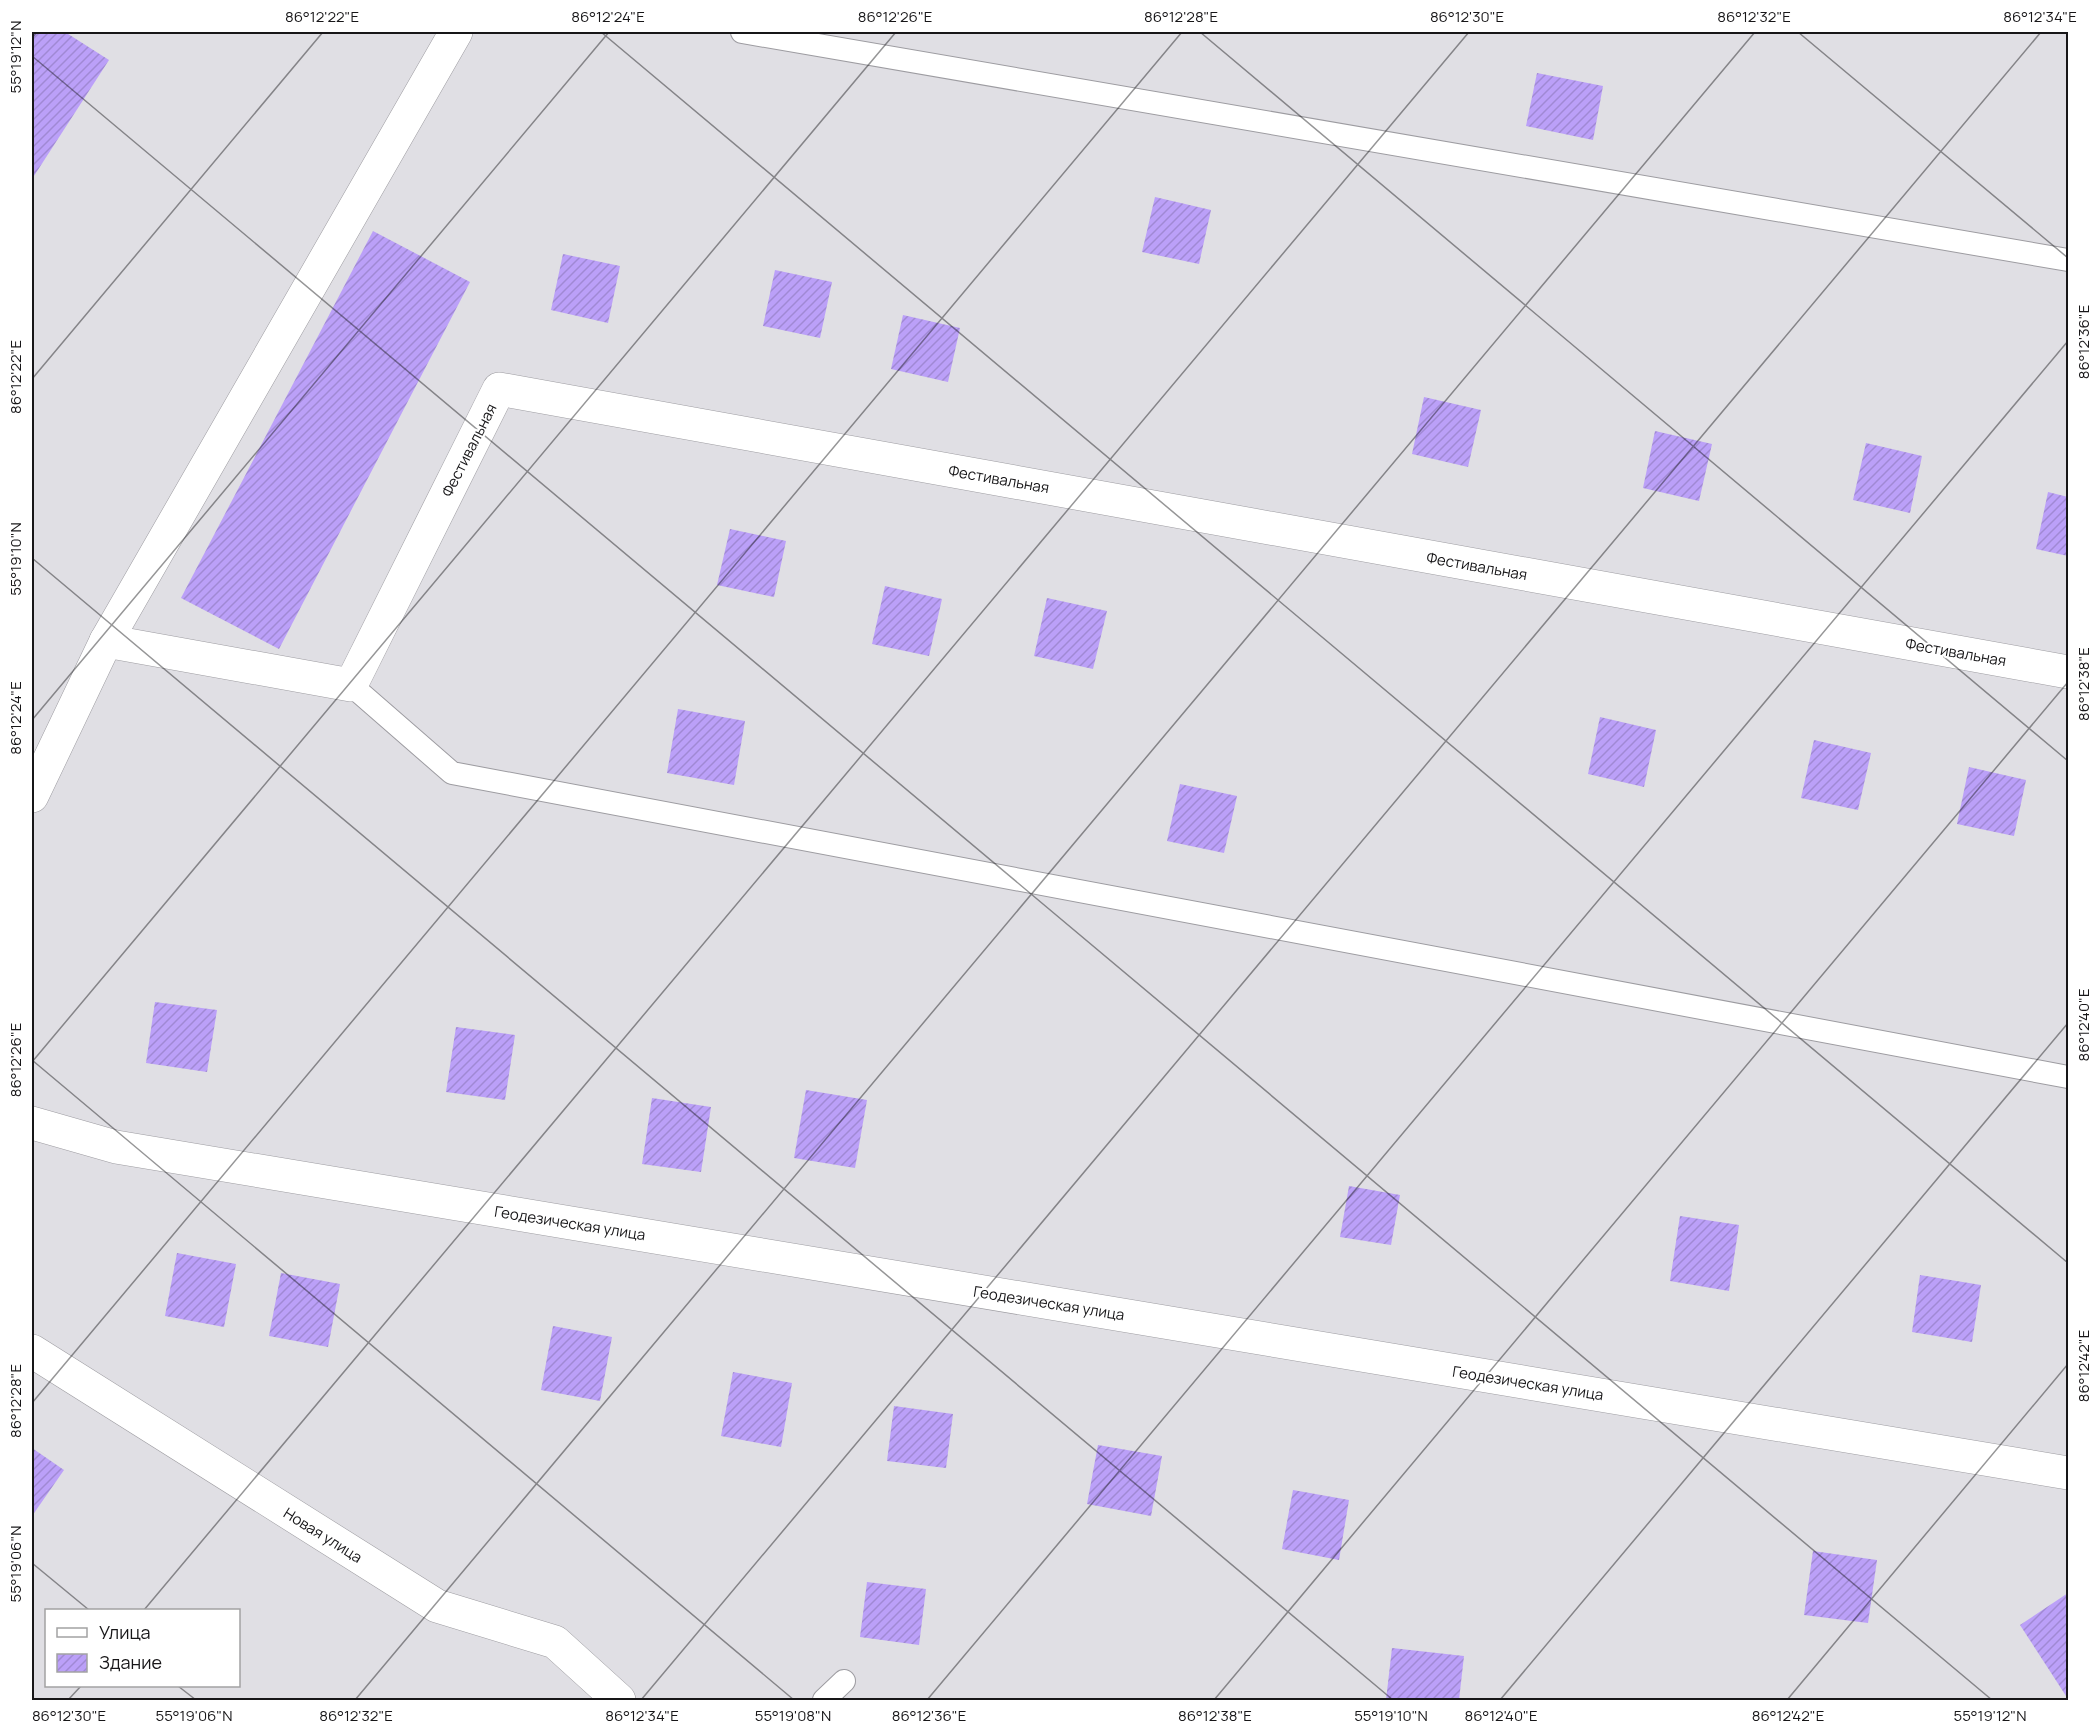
<svg xmlns="http://www.w3.org/2000/svg" width="2100" height="1732" font-family="Manrope,sans-serif">
<style>
.building{fill:url(#building-hatch)}
.lines{fill:none;stroke-linecap:round;stroke-linejoin:round}
.lane-casing{stroke:#9d9ca1;stroke-width:24}
.street-casing{stroke:#9d9ca1;stroke-width:34}
.lane{stroke:#fff;stroke-width:22}
.street{stroke:#fff;stroke-width:33}
.ticks{fill:none;stroke:#171618;stroke-width:1.5;stroke-opacity:0.45}
.labels{text-anchor:middle;dominant-baseline:central;stroke-width:4.5;stroke-linejoin:round;paint-order:stroke}
.street-label{font-size:15px;fill:#171618;stroke:#fff}
.neatline{fill:none;stroke:#171618;stroke-width:2}
.ticks-label{font-size:15px;text-anchor:middle;fill:#171618}
</style>
<defs>
<pattern id="building-hatch" width="6" height="6" patternUnits="userSpaceOnUse" patternTransform="scale(1.5)"><rect width="6" height="6" fill="#bba0f8"/><path d="M-1 1l2-2M0 6l6-6M5 7l2-2" fill="none" stroke="#a089d4"/></pattern>
</defs>
<rect width="100%" height="100%" fill="#e0dfe4"/>
<g class="building">
<path d="M 32,32 L 65,32 L 109,60 L 32,179 Z"/>
<path d="M 1537,73 L 1603,86 L 1593,140 L 1526,126 Z"/>
<path d="M 1155,197 L 1211,210 L 1199,264 L 1142,252 Z"/>
<path d="M 373,231 L 470,282 L 279,649 L 181,598 Z"/>
<path d="M 563,254 L 620,266 L 608,323 L 551,310 Z"/>
<path d="M 775,270 L 832,282 L 820,338 L 763,326 Z"/>
<path d="M 903,315 L 960,328 L 948,382 L 891,369 Z"/>
<path d="M 1424,397 L 1481,410 L 1468,467 L 1412,454 Z"/>
<path d="M 1655,431 L 1712,444 L 1699,501 L 1643,488 Z"/>
<path d="M 1866,443 L 1922,456 L 1910,513 L 1853,500 Z"/>
<path d="M 2048,492 L 2068,497 L 2068,556 L 2036,549 Z"/>
<path d="M 730,529 L 786,541 L 774,597 L 717,585 Z"/>
<path d="M 885,586 L 942,599 L 929,656 L 872,644 Z"/>
<path d="M 1047,598 L 1107,611 L 1093,669 L 1034,656 Z"/>
<path d="M 678,709 L 745,721 L 734,785 L 667,773 Z"/>
<path d="M 1600,717 L 1656,730 L 1644,787 L 1588,774 Z"/>
<path d="M 1814,740 L 1871,753 L 1858,810 L 1801,798 Z"/>
<path d="M 1969,767 L 2026,780 L 2014,836 L 1957,824 Z"/>
<path d="M 1180,784 L 1237,796 L 1224,853 L 1167,841 Z"/>
<path d="M 155,1002 L 217,1010 L 207,1072 L 146,1063 Z"/>
<path d="M 456,1027 L 515,1035 L 505,1100 L 446,1092 Z"/>
<path d="M 806,1090 L 867,1100 L 855,1168 L 794,1158 Z"/>
<path d="M 652,1098 L 711,1107 L 701,1172 L 642,1164 Z"/>
<path d="M 1349,1186 L 1400,1195 L 1391,1245 L 1340,1237 Z"/>
<path d="M 1680,1216 L 1739,1225 L 1729,1291 L 1670,1281 Z"/>
<path d="M 177,1253 L 236,1264 L 224,1327 L 165,1316 Z"/>
<path d="M 281,1273 L 340,1284 L 328,1347 L 269,1336 Z"/>
<path d="M 1920,1275 L 1981,1285 L 1972,1342 L 1912,1332 Z"/>
<path d="M 553,1326 L 612,1337 L 600,1401 L 541,1390 Z"/>
<path d="M 733,1372 L 792,1383 L 781,1447 L 721,1436 Z"/>
<path d="M 894,1406 L 953,1414 L 946,1468 L 887,1461 Z"/>
<path d="M 1098,1445 L 1162,1456 L 1151,1516 L 1087,1504 Z"/>
<path d="M 32,1448 L 64,1470 L 32,1516 Z"/>
<path d="M 1293,1490 L 1349,1500 L 1339,1560 L 1282,1549 Z"/>
<path d="M 1813,1551 L 1877,1560 L 1868,1623 L 1804,1615 Z"/>
<path d="M 867,1582 L 926,1589 L 919,1645 L 860,1637 Z"/>
<path d="M 2068,1593 L 2068,1699 L 2020,1625 Z"/>
<path d="M 1392,1648 L 1464,1656 L 1459,1700 L 1386,1700 Z"/>
</g>
<g class="lines">
<defs>
<g id="lane">
<path d="M 742,32 L 2068,260"/>
<path d="M 351,685 L 452,773 L 2068,1077"/>
<path d="M 824,1700 L 844,1681"/>
</g>
<g id="street">
<path d="M 106,641 L 351,685 L 499,389 L 2068,672"/>
<path d="M 32,796 L 106,641 L 456,32"/>
<path d="M 32,1123 L 116,1147 L 2068,1473"/>
<path d="M 32,1351 L 437,1606 L 555,1642 L 619,1700"/>
</g>
</defs>
<use href="#lane" class="lane-casing"/>
<use href="#street" class="street-casing"/>
<use href="#lane" class="lane"/>
<use href="#street" class="street"/>
</g>
<path class="ticks" d="M 601,32 L 2068,1263M 1200,32 L 2068,761M 1798,32 L 2068,258M 32,38 L 37,32M 32,56 L 1992,1700M 32,379 L 323,32M 32,558 L 1393,1700M 32,720 L 609,32M 32,1060 L 794,1700M 32,1062 L 896,32M 32,1403 L 1182,32M 32,1563 L 89,1610M 144,1610 L 1469,32M 178,1686 L 196,1700M 68,1700 L 81,1686M 355,1700 L 1755,32M 641,1700 L 2041,32M 927,1700 L 2068,341M 1214,1700 L 2068,682M 1500,1700 L 2068,1023M 1787,1700 L 2068,1364"/>
<g class="labels">
<g class="street-label">
<text transform="translate(469 450) rotate(-63)">Фестивальная</text>
<text transform="translate(999 479) rotate(10)">Фестивальная</text>
<text transform="translate(1477 566) rotate(10)">Фестивальная</text>
<text transform="translate(1956 652) rotate(10)">Фестивальная</text>
<text transform="translate(570 1223) rotate(9)">Геодезическая улица</text>
<text transform="translate(1049 1303) rotate(9)">Геодезическая улица</text>
<text transform="translate(1528 1383) rotate(9)">Геодезическая улица</text>
<text transform="translate(323 1535) rotate(32)">Новая улица</text>
</g>
</g>
<rect width="2100" height="1732" fill="none" stroke="#ffffff" stroke-width="66"/>
<rect x="45" y="1609" width="195" height="78" fill="#ffffff" stroke="#a2a2a3" stroke-width="1.5"/>
<rect x="57" y="1628" width="30" height="9" fill="#ffffff" stroke="#a2a2a3" stroke-width="1.5"/>
<text x="99" y="1639" font-size="18" fill="#171618">Улица</text>
<rect x="57" y="1654" width="30" height="18" fill="url(#building-hatch)" stroke="#a2a2a3" stroke-width="1.5"/>
<text x="99" y="1669" font-size="18" fill="#171618">Здание</text>
<rect x="33" y="33" width="2034" height="1666" class="neatline"/>
<g class="ticks-label">
<text x="322" y="22">86°12'22"E</text>
<text x="608" y="22">86°12'24"E</text>
<text x="895" y="22">86°12'26"E</text>
<text x="1181" y="22">86°12'28"E</text>
<text x="1467" y="22">86°12'30"E</text>
<text x="1754" y="22">86°12'32"E</text>
<text x="2040" y="22">86°12'34"E</text>
<text transform="translate(16 57) rotate(-90)" y="5">55°19'12"N</text>
<text transform="translate(2084 342) rotate(-90)" y="5">86°12'36"E</text>
<text transform="translate(16 377) rotate(-90)" y="5">86°12'22"E</text>
<text transform="translate(16 559) rotate(-90)" y="5">55°19'10"N</text>
<text transform="translate(2084 684) rotate(-90)" y="5">86°12'38"E</text>
<text transform="translate(16 718) rotate(-90)" y="5">86°12'24"E</text>
<text transform="translate(2084 1025) rotate(-90)" y="5">86°12'40"E</text>
<text transform="translate(16 1060) rotate(-90)" y="5">86°12'26"E</text>
<text transform="translate(2084 1366) rotate(-90)" y="5">86°12'42"E</text>
<text transform="translate(16 1401) rotate(-90)" y="5">86°12'28"E</text>
<text transform="translate(16 1564) rotate(-90)" y="5">55°19'06"N</text>
<text x="69" y="1721">86°12'30"E</text>
<text x="194" y="1721">55°19'06"N</text>
<text x="356" y="1721">86°12'32"E</text>
<text x="642" y="1721">86°12'34"E</text>
<text x="793" y="1721">55°19'08"N</text>
<text x="929" y="1721">86°12'36"E</text>
<text x="1215" y="1721">86°12'38"E</text>
<text x="1391" y="1721">55°19'10"N</text>
<text x="1501" y="1721">86°12'40"E</text>
<text x="1788" y="1721">86°12'42"E</text>
<text x="1990" y="1721">55°19'12"N</text>
</g>
</svg>
